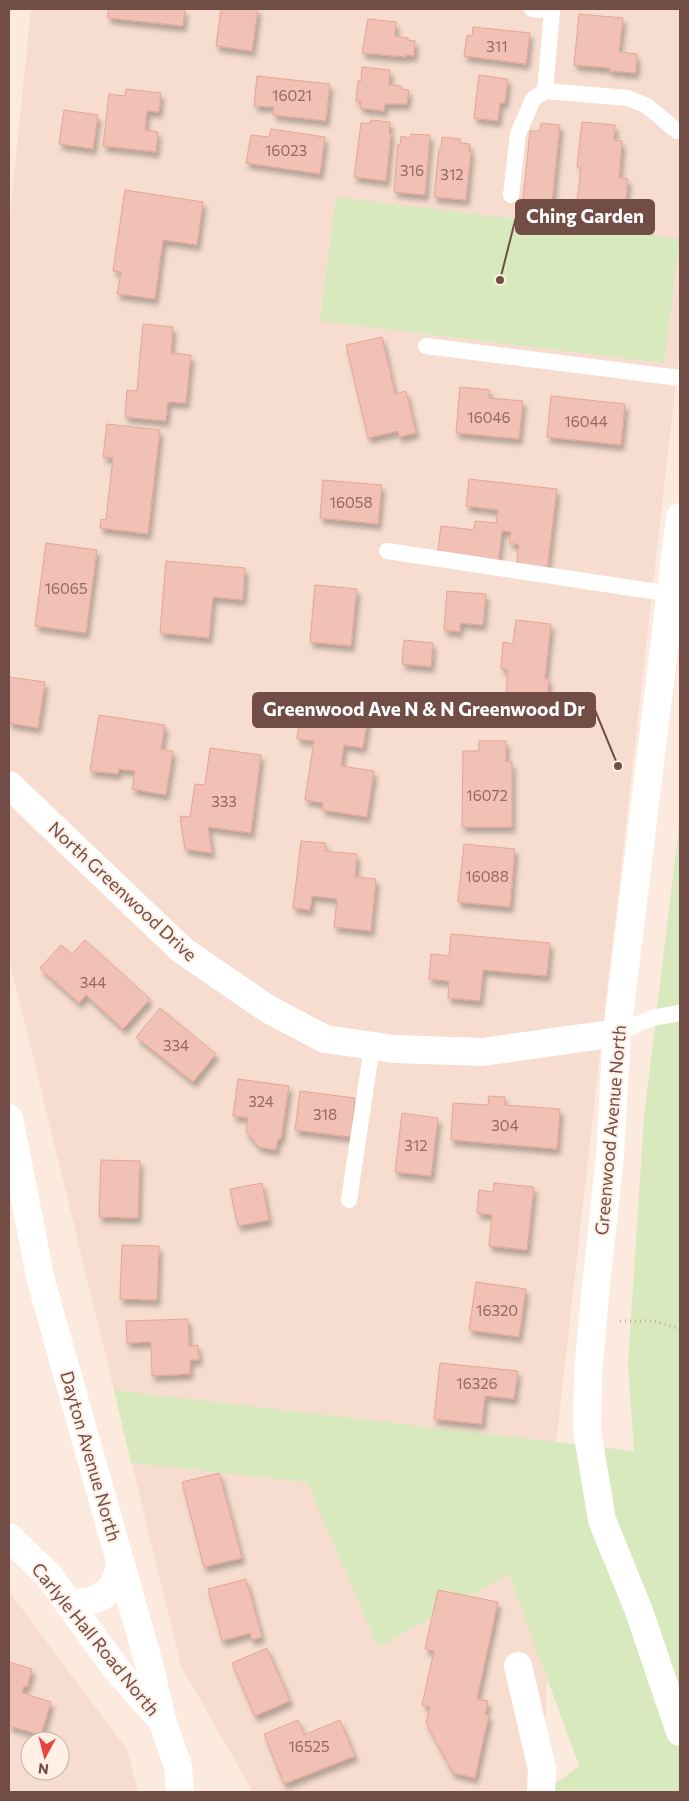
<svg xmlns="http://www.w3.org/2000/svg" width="689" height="1801" font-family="Commissioner,sans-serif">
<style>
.residential{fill:#f6ddcf;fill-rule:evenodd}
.green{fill:#d8e9bd}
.building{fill:#f2c1b5;stroke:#e5a495;filter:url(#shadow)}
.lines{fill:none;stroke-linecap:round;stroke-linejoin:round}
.path{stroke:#d6a599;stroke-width:3;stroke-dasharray:1 4;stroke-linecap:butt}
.service{stroke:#fff;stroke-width:16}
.minor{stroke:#fff;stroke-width:28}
.tertiary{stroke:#fff;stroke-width:28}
.labels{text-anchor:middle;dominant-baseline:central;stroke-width:4;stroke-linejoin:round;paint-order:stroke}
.number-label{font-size:15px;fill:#926a62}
.street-label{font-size:18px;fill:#724d46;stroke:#ffefe4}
.leader{fill:none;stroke:#724d46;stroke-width:2}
.callout-dot{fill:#724d46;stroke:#ffefe4;stroke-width:2}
.callout{fill:#724d46;stroke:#724d46;stroke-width:2}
.callout-label{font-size:19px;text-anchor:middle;font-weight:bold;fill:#fff}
</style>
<defs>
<filter id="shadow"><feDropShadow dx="3" dy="5.5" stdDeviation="2.5" flood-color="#0004"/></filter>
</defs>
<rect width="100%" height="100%" fill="#fceade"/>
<g class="residential">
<path d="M 31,9 L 680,9 L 680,346 L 555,1452 L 545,1734 L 537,1792 L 253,1792 L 181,1666 L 9,958 L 9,225 Z"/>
<path d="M 9,1591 L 127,1750 L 138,1792 L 9,1792 ZM 30,1741 L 60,1741 L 60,1771 L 30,1771 Z"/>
</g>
<g class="green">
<path d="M 336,197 L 680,239 L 664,363 L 320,321 Z"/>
<path d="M 680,818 L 680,1792 L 544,1792 L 579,1766 L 509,1574 L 378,1647 L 307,1482 L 131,1463 L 114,1390 L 634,1451 L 628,1364 L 644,1117 Z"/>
</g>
<g class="building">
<path d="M 108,9 L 185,9 L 183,26 L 108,18 Z"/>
<path d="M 221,9 L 258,9 L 252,51 L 216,46 Z"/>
<path d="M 579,14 L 623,18 L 619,52 L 637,54 L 636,73 L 610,71 L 610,68 L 574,65 Z"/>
<path d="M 368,19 L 396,22 L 395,36 L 408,38 L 408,40 L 415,41 L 414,56 L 406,55 L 406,57 L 362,53 Z"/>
<path d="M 473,27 L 530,33 L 526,64 L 464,56 L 467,35 L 472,36 Z"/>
<path d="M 362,67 L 390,70 L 389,85 L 401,86 L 402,89 L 409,90 L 407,104 L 385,104 L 384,111 L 360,108 L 361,101 L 356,101 L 358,81 L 361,81 Z"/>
<path d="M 479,75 L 508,79 L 505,103 L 500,103 L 498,121 L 474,118 Z"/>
<path d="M 257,76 L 330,84 L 326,121 L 273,115 L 274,107 L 254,106 Z"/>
<path d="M 126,89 L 161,93 L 159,112 L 147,111 L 145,130 L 158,132 L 156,152 L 103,146 L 109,94 L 125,96 Z"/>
<path d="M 64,110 L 98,115 L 93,149 L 59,144 Z"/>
<path d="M 371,120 L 390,122 L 389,134 L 391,134 L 386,181 L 354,177 L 361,123 L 370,123 Z"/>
<path d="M 582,122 L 615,125 L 614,140 L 622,141 L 619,178 L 628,179 L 625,211 L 597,208 L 598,204 L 577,202 L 581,168 L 577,167 Z"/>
<path d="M 541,123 L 560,125 L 551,213 L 522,210 L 530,131 L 540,131 Z"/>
<path d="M 271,129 L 325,137 L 320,174 L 246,163 L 251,135 L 269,137 Z"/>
<path d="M 411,134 L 430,135 L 425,195 L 394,192 L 398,144 L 400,145 L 401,136 L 410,138 Z"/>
<path d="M 442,137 L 460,139 L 460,143 L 470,144 L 469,152 L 471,152 L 466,200 L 434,197 L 439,149 L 441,149 Z"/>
<path d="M 125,190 L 203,202 L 197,245 L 163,240 L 155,299 L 117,294 L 121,272 L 113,271 Z"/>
<path d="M 143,324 L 173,327 L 171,353 L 191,355 L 186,403 L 168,402 L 166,421 L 125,417 L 127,390 L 137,391 Z"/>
<path d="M 382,337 L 395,394 L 406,391 L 416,433 L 399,437 L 398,431 L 368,438 L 346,345 Z"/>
<path d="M 460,387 L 490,390 L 489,398 L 523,401 L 519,439 L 456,433 Z"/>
<path d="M 551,396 L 625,404 L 621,445 L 547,437 Z"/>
<path d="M 107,424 L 160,430 L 148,534 L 100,528 L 101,519 L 106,520 L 113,458 L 103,457 Z"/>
<path d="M 469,479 L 557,489 L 547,571 L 516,567 L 519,545 L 509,543 L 511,532 L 502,531 L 498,564 L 437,557 L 441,526 L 474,530 L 475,521 L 496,523 L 498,510 L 466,506 Z"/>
<path d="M 323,480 L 382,485 L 378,524 L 320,518 Z"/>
<path d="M 46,543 L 97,550 L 86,633 L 35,626 Z"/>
<path d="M 166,561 L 245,568 L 243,600 L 213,597 L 209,638 L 160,633 Z"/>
<path d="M 315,585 L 357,589 L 351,646 L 310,642 Z"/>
<path d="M 447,591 L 486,594 L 483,625 L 460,623 L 460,632 L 444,630 Z"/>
<path d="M 516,620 L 551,624 L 545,679 L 549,679 L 547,698 L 506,694 L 508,670 L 501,669 L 503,642 L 513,644 Z"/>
<path d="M 404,640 L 433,643 L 431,667 L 402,664 Z"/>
<path d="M 9,677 L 45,682 L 38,728 L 9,723 Z"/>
<path d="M 302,701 L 369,711 L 363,748 L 344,745 L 341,766 L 374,771 L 367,817 L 322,810 L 323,803 L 305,800 L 314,741 L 297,739 Z"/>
<path d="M 99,715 L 165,725 L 161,749 L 173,751 L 166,795 L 132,789 L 135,771 L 119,769 L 118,774 L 90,771 Z"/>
<path d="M 479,741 L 506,741 L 506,762 L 512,762 L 512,827 L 462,827 L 463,751 L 479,751 Z"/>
<path d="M 210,748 L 261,755 L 251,833 L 208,827 L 212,853 L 185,849 L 180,816 L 190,817 L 195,784 L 205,785 Z"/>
<path d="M 301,841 L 326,843 L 325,851 L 357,854 L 355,877 L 376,879 L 371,931 L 334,927 L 337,899 L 312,896 L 310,910 L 293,908 Z"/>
<path d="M 464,844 L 515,849 L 510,907 L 458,902 Z"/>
<path d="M 451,934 L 550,943 L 547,976 L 483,970 L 480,1001 L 448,998 L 449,981 L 429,979 L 431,954 L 449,956 Z"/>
<path d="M 85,940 L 150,999 L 123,1029 L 86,995 L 79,1003 L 40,968 L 61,945 L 72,954 Z"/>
<path d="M 160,1008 L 216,1054 L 193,1082 L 136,1037 Z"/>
<path d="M 238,1079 L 289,1086 L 281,1139 L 278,1139 L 276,1150 L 259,1147 L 246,1132 L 248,1118 L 233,1116 Z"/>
<path d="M 300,1091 L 355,1098 L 351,1137 L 295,1130 Z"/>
<path d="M 489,1096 L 505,1097 L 505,1105 L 560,1109 L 557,1149 L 451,1140 L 453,1103 L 488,1105 Z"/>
<path d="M 402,1113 L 438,1118 L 431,1176 L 395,1172 Z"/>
<path d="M 101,1160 L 140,1161 L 138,1218 L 99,1217 Z"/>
<path d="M 262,1183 L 269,1220 L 238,1226 L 230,1189 Z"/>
<path d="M 494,1183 L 534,1187 L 527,1250 L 489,1246 L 492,1215 L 477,1213 L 479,1190 L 493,1192 Z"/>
<path d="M 122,1245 L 159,1246 L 157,1300 L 120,1299 Z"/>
<path d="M 476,1282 L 526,1289 L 519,1337 L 469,1330 Z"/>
<path d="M 188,1319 L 189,1346 L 198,1345 L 199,1360 L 190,1360 L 190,1374 L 152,1376 L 151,1342 L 127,1343 L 126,1321 Z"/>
<path d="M 440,1363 L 518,1371 L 514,1399 L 485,1396 L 482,1424 L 434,1419 Z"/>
<path d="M 219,1473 L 242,1558 L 204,1567 L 182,1482 Z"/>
<path d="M 246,1579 L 262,1637 L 252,1640 L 250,1633 L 222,1641 L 208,1589 Z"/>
<path d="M 438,1590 L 498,1602 L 477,1699 L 488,1701 L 485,1714 L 489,1715 L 475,1778 L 453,1773 L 426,1723 L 430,1707 L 422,1705 L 434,1651 L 425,1649 Z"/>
<path d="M 267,1648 L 290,1701 L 255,1716 L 232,1663 Z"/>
<path d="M 9,1662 L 32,1669 L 27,1687 L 24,1686 L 22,1693 L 51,1702 L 41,1735 L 9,1726 Z"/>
<path d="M 298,1720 L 304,1735 L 340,1720 L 355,1756 L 284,1784 L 264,1734 Z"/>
</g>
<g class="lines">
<path class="path" d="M 620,1321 L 654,1321 L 680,1329"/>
<g class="service">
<path d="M 532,9 L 552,11 L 545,91"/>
<path d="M 511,195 L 518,134 L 533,99 L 545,91 L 628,98 L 647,106 L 677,131 L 680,131"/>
<path d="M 426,346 L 680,378"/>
<path d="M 387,551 L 671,594"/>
<path d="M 617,1033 L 652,1018 L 680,1013"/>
<path d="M 349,1200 L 372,1046"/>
</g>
<g class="minor">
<path d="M 9,785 L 182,950 L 268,1009 L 325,1039 L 394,1049 L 482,1052 L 617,1033"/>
<path d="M 518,1666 L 542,1769 L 541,1792"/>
</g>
<g class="tertiary">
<path d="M 680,517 L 617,1033 L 610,1156 L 595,1295 L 588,1374 L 587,1430 L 602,1520 L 639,1611 L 680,1732"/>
<path d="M 9,1118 L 41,1281 L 149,1664 L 162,1720 L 178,1766 L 180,1792"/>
<path d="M 9,1537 L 49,1576 L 117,1670 L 160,1718"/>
<path d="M 68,1603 C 85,1603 101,1601 112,1587 C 117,1581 118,1570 121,1563"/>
</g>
</g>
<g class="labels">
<g class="number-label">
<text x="497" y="46">311</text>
<text x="292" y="95">16021</text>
<text x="286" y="150">16023</text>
<text x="412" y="170">316</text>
<text x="452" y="174">312</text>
<text x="489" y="417">16046</text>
<text x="586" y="421">16044</text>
<text x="351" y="502">16058</text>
<text x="66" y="588">16065</text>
<text x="487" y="795">16072</text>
<text x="224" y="801">333</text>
<text x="487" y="876">16088</text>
<text x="93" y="982">344</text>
<text x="176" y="1045">334</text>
<text x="261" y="1101">324</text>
<text x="325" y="1114">318</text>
<text x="505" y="1125">304</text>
<text x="416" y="1145">312</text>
<text x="497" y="1310">16320</text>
<text x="477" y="1383">16326</text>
<text x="309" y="1746">16525</text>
</g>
<g class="street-label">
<text transform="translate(123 891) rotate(43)">North Greenwood Drive</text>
<text transform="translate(610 1130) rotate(-85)">Greenwood Avenue North</text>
<text transform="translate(91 1456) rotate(74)">Dayton Avenue North</text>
<text transform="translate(96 1639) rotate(51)">Carlyle Hall Road North</text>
</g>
</g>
<path class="leader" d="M500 280L516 217M618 766L595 710"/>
<g class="callout-dot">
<circle cx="500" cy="280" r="5"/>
<circle cx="618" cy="766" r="5"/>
</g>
<g class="callout">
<rect x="516" y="200" width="138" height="34" rx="5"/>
<rect x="253" y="693" width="342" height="34" rx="5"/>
</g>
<g class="callout-label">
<text x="585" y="223">Ching Garden</text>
<text x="424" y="716">Greenwood Ave N &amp; N Greenwood Dr</text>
</g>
<rect width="689" height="1801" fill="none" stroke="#724d46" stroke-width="20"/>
<g transform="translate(45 1756) rotate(187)"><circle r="24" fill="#ffefe4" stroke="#c7aea5"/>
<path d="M0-4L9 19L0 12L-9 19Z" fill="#ea443f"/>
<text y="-8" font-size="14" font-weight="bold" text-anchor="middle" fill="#724d46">N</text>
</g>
</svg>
